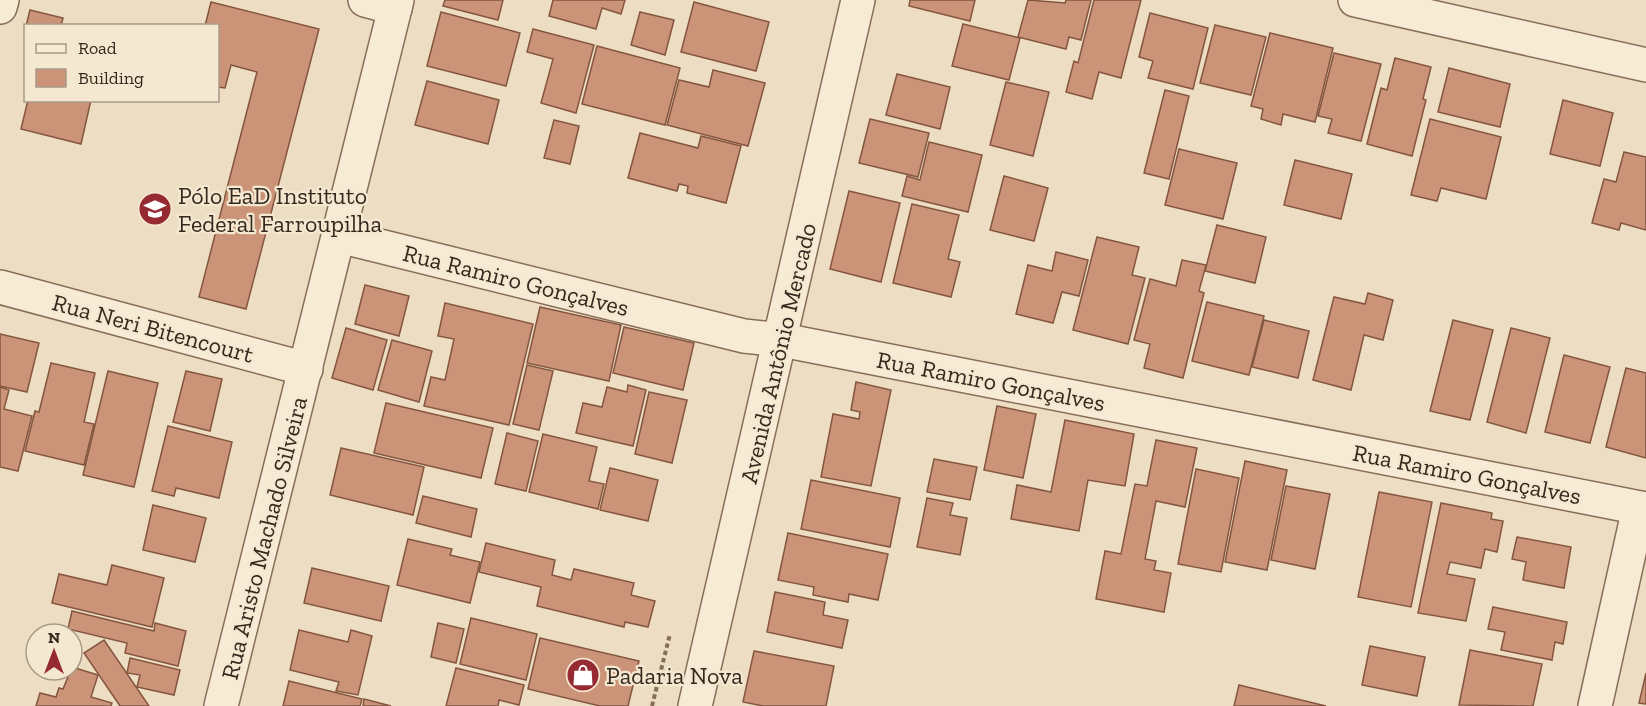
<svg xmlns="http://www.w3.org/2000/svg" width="1646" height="706" font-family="'Zilla Slab',serif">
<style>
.building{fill:#cb9478;stroke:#85563f;stroke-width:1.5}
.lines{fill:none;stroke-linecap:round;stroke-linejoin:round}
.minor-casing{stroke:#876e59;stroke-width:36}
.tertiary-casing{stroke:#876e59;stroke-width:36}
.path{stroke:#876e59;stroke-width:4;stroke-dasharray:4.5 3;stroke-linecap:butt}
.minor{stroke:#f8ebd5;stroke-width:33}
.tertiary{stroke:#f8ebd5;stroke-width:33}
.labels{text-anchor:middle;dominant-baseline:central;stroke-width:4.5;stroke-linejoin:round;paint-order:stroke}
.poi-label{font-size:24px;fill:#36281d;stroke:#f5e8d1;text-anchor:start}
.street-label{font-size:24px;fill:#36281d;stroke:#f5e8d1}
</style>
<rect width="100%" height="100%" fill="#edddc2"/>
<g class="building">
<path d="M 445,0 L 503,0 L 498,20 L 443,6 Z"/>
<path d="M 553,0 L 625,0 L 621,14 L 602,8 L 596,29 L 549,16 Z"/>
<path d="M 910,0 L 975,0 L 970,21 L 909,6 Z"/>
<path d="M 1028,0 L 1065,3 L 1066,0 L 1091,0 L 1081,40 L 1069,37 L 1066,49 L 1018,37 Z"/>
<path d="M 1094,0 L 1141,0 L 1121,78 L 1099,72 L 1092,99 L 1066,92 L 1074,61 L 1078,63 Z"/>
<path d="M 211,2 L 319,29 L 246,309 L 199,297 L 257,72 L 231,65 L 225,88 L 218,87 L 218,26 L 205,26 Z"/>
<path d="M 694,2 L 769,22 L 756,71 L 681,52 Z"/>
<path d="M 30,10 L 63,18 L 61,26 L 26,26 Z"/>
<path d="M 441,12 L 520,33 L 506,86 L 427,66 Z"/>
<path d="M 640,12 L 674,20 L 665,55 L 631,45 Z"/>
<path d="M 1150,13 L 1208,28 L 1193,89 L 1148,78 L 1153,61 L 1139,57 Z"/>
<path d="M 963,24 L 1020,38 L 1009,80 L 952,66 Z"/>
<path d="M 1215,25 L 1266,37 L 1251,95 L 1200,83 Z"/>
<path d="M 533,29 L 594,45 L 576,113 L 541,103 L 553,59 L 527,52 Z"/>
<path d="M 1270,33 L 1333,48 L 1315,122 L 1283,114 L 1281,125 L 1261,119 L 1263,109 L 1251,106 Z"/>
<path d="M 597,46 L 680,68 L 665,125 L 582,104 Z"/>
<path d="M 1334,53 L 1381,64 L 1361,141 L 1328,133 L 1332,119 L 1318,116 Z"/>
<path d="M 1395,58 L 1431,67 L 1423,99 L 1426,100 L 1412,156 L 1367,144 L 1381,88 L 1387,90 Z"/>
<path d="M 1449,68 L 1510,84 L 1500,127 L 1438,112 Z"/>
<path d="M 713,70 L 765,83 L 748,146 L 667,125 L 679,80 L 709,87 Z"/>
<path d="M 897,74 L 950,87 L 940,129 L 886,115 Z"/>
<path d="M 427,81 L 499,100 L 488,144 L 415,125 Z"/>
<path d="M 1006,82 L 1049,92 L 1033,156 L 990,145 Z"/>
<path d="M 1165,90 L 1189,96 L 1169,179 L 1144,173 Z"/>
<path d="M 28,100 L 91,100 L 81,144 L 21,129 Z"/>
<path d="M 1563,100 L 1613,113 L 1600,166 L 1550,154 Z"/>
<path d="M 870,119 L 929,133 L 918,177 L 859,163 Z"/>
<path d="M 1430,119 L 1501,137 L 1486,199 L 1441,188 L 1437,201 L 1411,195 Z"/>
<path d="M 554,120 L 579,126 L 570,164 L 544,158 Z"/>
<path d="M 640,133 L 698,148 L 701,136 L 741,146 L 726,203 L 687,193 L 688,186 L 679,184 L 677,191 L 628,178 Z"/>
<path d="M 929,142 L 982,155 L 968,212 L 902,196 L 907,176 L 920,180 Z"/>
<path d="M 1179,149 L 1237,163 L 1223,219 L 1165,205 Z"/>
<path d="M 1624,152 L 1646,157 L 1646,230 L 1621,223 L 1619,230 L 1592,223 L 1604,179 L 1616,182 Z"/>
<path d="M 1295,160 L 1352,174 L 1341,219 L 1284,205 Z"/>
<path d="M 1004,176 L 1048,188 L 1034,241 L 990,230 Z"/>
<path d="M 849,191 L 900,203 L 881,282 L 830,269 Z"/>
<path d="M 912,204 L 959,215 L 948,259 L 960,262 L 951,297 L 893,283 Z"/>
<path d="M 1217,225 L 1266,237 L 1255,283 L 1205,271 Z"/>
<path d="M 1097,237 L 1139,247 L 1132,275 L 1145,278 L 1128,344 L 1073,330 Z"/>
<path d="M 1056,252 L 1088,260 L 1079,296 L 1062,292 L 1053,323 L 1016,314 L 1028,265 L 1052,271 Z"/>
<path d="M 1182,260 L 1206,265 L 1199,291 L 1204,293 L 1183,378 L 1144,368 L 1150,344 L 1134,340 L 1150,279 L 1176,286 Z"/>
<path d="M 365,285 L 409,296 L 399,336 L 355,324 Z"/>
<path d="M 1368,293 L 1393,300 L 1383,340 L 1364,335 L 1351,390 L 1313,380 L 1334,297 L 1365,304 Z"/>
<path d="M 1207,302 L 1264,316 L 1249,375 L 1192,361 Z"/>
<path d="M 445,303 L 533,324 L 509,425 L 424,406 L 431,377 L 445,380 L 454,339 L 438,336 Z"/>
<path d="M 540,307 L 621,325 L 609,381 L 527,363 Z"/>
<path d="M 1264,320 L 1309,331 L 1298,378 L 1252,367 Z"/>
<path d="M 1453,320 L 1493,330 L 1470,420 L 1430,411 Z"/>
<path d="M 624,327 L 694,343 L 683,390 L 613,373 Z"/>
<path d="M 346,328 L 387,340 L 373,390 L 332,378 Z"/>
<path d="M 1511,328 L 1550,338 L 1526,433 L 1487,422 Z"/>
<path d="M 0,334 L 39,343 L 27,392 L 0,386 Z"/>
<path d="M 392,340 L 432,351 L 419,402 L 378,390 Z"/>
<path d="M 1564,355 L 1610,367 L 1590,443 L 1545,432 Z"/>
<path d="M 51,363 L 95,373 L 84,422 L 94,424 L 84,465 L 25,451 L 35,411 L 39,412 Z"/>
<path d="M 527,365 L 553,371 L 539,430 L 513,424 Z"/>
<path d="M 1626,368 L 1646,373 L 1646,458 L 1606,447 Z"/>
<path d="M 108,371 L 158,383 L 134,487 L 83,475 Z"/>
<path d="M 186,371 L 222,379 L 210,431 L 173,422 Z"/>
<path d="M 856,382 L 891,390 L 871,486 L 821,477 L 833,414 L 859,419 L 860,412 L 851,410 Z"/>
<path d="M 628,385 L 646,390 L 633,446 L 576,433 L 583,403 L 602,407 L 607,387 L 627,392 Z"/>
<path d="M 0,387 L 9,390 L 4,409 L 32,416 L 18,471 L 0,467 Z"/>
<path d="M 649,392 L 687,400 L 672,463 L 635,454 Z"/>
<path d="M 386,403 L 493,428 L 481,478 L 374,453 Z"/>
<path d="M 997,406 L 1036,414 L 1023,478 L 984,470 Z"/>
<path d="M 1065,420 L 1134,434 L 1125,486 L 1088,480 L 1079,531 L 1011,519 L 1017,485 L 1051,492 Z"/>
<path d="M 168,426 L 232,442 L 219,498 L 176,488 L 174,496 L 152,491 Z"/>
<path d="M 507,433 L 538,441 L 526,491 L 495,484 Z"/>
<path d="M 543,434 L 597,447 L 589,481 L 604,484 L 598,509 L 529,492 Z"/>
<path d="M 1156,440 L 1197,448 L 1185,507 L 1156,501 L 1145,559 L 1156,561 L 1154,570 L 1171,573 L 1164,612 L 1096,599 L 1105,551 L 1121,554 L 1135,484 L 1147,486 Z"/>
<path d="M 341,448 L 424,467 L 413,515 L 330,495 Z"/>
<path d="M 934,459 L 977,467 L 970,500 L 927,492 Z"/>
<path d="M 1245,461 L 1287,470 L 1267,570 L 1225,562 Z"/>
<path d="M 610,468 L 658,480 L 648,521 L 600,510 Z"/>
<path d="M 1196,469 L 1239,478 L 1221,572 L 1178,564 Z"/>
<path d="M 811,480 L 900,498 L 890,547 L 801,529 Z"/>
<path d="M 1286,486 L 1330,494 L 1315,569 L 1271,560 Z"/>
<path d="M 1379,492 L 1432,502 L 1411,607 L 1358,597 Z"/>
<path d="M 423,496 L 477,509 L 471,537 L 416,523 Z"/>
<path d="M 927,498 L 953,503 L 950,515 L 967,518 L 960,555 L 917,547 Z"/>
<path d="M 1441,503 L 1492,513 L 1491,519 L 1503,521 L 1497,552 L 1485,549 L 1481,568 L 1450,562 L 1447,574 L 1475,579 L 1466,621 L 1418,613 Z"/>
<path d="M 153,505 L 206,518 L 195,562 L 143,550 Z"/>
<path d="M 788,533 L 888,554 L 878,600 L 849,594 L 848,602 L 813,595 L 814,587 L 778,580 Z"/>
<path d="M 1517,537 L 1571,547 L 1564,588 L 1523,580 L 1526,562 L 1512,559 Z"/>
<path d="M 408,539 L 452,549 L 450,555 L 480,562 L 470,603 L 397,585 Z"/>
<path d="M 486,543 L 555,560 L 552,575 L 571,580 L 574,569 L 634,583 L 631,595 L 655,601 L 648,627 L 625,622 L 624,627 L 537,606 L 541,587 L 479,572 Z"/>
<path d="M 112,565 L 164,578 L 152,627 L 52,603 L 59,574 L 107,585 Z"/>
<path d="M 312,568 L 389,586 L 381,621 L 304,603 Z"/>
<path d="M 775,592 L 825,602 L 823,615 L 848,620 L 842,648 L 767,632 Z"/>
<path d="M 1493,607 L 1567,622 L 1563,644 L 1555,642 L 1552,660 L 1501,650 L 1505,632 L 1488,629 Z"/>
<path d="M 72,611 L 154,631 L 155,623 L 186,631 L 178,666 L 125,653 L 127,643 L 68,629 Z"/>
<path d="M 471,618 L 537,634 L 526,680 L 460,664 Z"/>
<path d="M 438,623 L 464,629 L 456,663 L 431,657 Z"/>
<path d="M 299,630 L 348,642 L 351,630 L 372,636 L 358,695 L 336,691 L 339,682 L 290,670 Z"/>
<path d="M 540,638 L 639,661 L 628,706 L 600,706 L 528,689 Z"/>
<path d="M 104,640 L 149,706 L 120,706 L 84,653 Z"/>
<path d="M 1370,646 L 1425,657 L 1417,696 L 1362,685 Z"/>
<path d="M 1470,650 L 1542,664 L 1533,706 L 1459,705 Z"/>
<path d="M 754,651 L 834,666 L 826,706 L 763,706 L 743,702 Z"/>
<path d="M 130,658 L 180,670 L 174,695 L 137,687 L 140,675 L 127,673 Z"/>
<path d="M 72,667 L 98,675 L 91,697 L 112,703 L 111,706 L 36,706 L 40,693 L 56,697 L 59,688 L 63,689 Z"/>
<path d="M 456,668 L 524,685 L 519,705 L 499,700 L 498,706 L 446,706 Z"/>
<path d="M 1646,673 L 1646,704 L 1639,703 Z"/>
<path d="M 289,681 L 362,699 L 360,706 L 283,706 Z"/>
<path d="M 1239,685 L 1326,706 L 1234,706 Z"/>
<path d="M 364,699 L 391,706 L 363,706 Z"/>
</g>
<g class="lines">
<defs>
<g id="minor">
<path d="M 365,0 L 395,8"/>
<path d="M 1355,0 L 1646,65"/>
<path d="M 0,7 L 2,0"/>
<path d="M 339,236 L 744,336 L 782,340 L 1646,509"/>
<path d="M 0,287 L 306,369"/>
<path d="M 221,706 L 397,0"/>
<path d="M 1595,706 L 1639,508"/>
</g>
<path id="tertiary" d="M 695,706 L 858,0"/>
</defs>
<use href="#minor" class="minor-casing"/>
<use href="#tertiary" class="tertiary-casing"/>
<path class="path" d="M 652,706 L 670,634"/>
<use href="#minor" class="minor"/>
<use href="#tertiary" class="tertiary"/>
</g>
<defs>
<symbol id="university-disc" viewBox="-11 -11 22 22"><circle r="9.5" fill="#952a33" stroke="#f5e8d1"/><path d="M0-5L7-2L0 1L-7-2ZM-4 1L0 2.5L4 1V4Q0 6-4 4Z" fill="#fff"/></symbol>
<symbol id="shop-disc" viewBox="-11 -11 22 22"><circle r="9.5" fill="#952a33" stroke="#f5e8d1"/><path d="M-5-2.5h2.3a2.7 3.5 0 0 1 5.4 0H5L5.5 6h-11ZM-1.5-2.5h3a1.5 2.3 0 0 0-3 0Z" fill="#fff"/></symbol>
</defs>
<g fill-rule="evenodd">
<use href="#university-disc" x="136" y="190" width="38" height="38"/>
<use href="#shop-disc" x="564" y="656" width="38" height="38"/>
</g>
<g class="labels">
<g class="poi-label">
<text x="178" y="195">Pólo EaD Instituto<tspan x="178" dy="28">Federal Farroupilha</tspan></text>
<text x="606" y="675">Padaria Nova</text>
</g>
<g class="street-label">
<text transform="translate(516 280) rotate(14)">Rua Ramiro Gonçalves</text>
<text transform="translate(153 328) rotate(15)">Rua Neri Bitencourt</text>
<text transform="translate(778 353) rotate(-77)">Avenida Antônio Mercado</text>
<text transform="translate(991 381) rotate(11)">Rua Ramiro Gonçalves</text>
<text transform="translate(1467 474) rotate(11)">Rua Ramiro Gonçalves</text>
<text transform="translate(264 538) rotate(-76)">Rua Aristo Machado Silveira</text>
</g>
</g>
<rect x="24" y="24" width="195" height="78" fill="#f5e8d1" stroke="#a99b89" stroke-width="1.5"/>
<rect x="36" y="44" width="30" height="9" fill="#f8ebd5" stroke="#a99b89" stroke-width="1.5"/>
<text x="78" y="54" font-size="18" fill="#36281d">Road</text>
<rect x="36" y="69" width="30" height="18" fill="#cb9478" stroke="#a99b89" stroke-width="1.5"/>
<text x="78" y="84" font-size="18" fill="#36281d">Building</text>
<g transform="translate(54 652)"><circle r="28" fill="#f5e8d1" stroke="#a99b89" stroke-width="1.5"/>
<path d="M0-4.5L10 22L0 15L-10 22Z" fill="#952a33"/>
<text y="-9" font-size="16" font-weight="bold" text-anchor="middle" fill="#36281d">N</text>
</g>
</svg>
